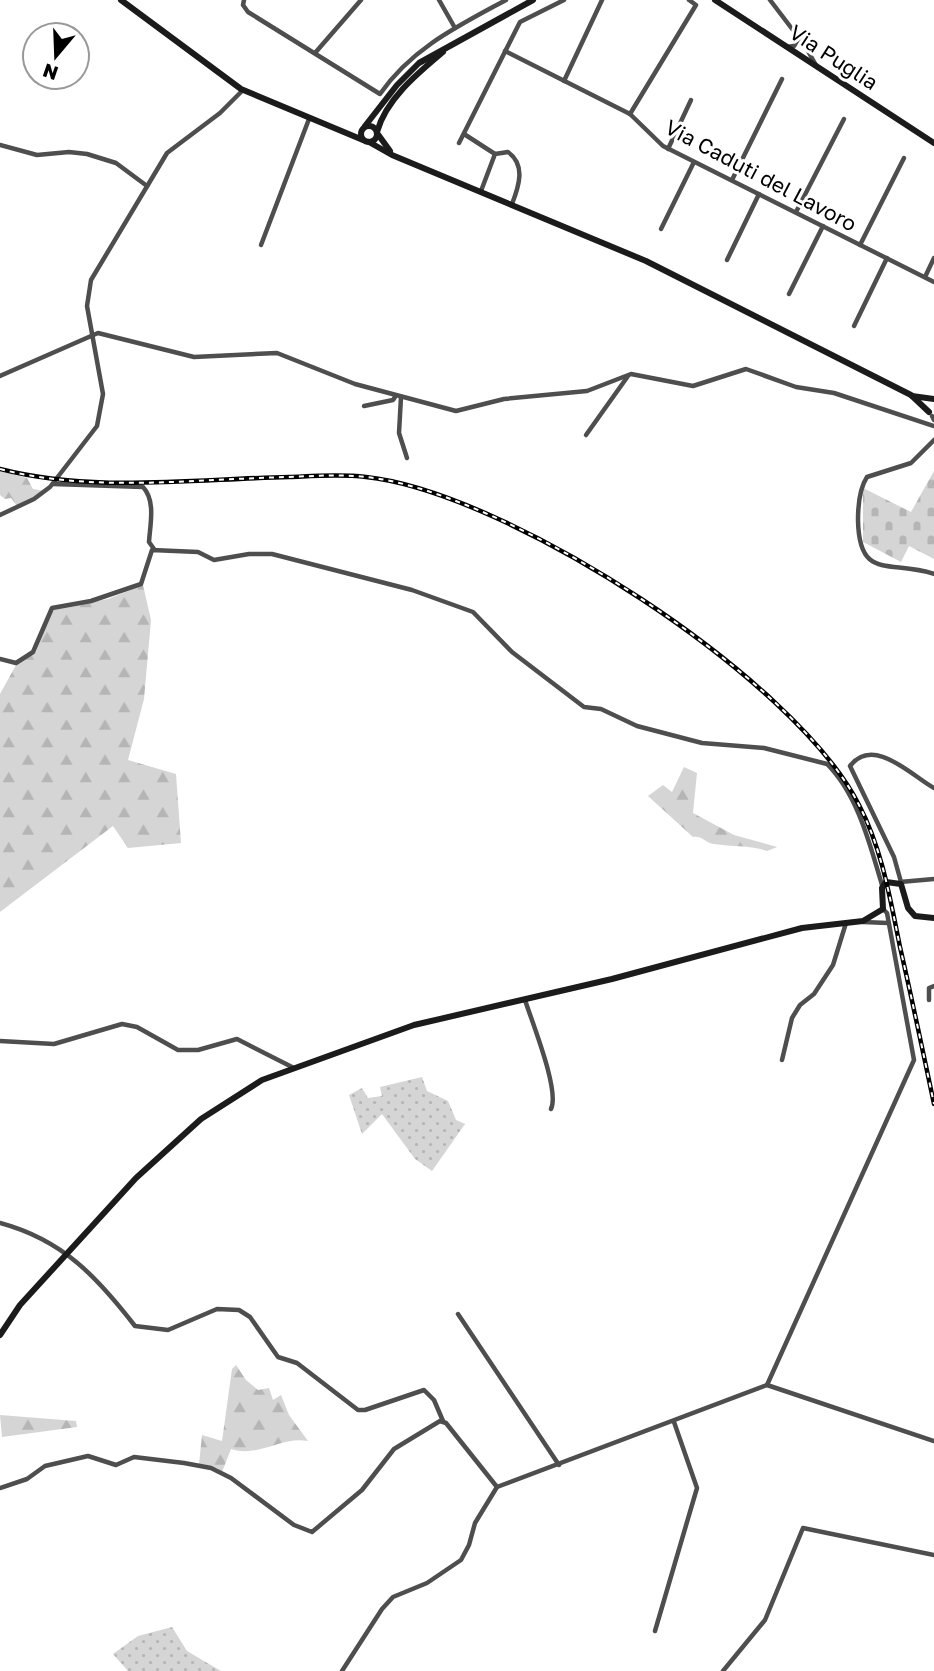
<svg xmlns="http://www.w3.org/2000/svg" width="934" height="1671" font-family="'Golos Text',sans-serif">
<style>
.grass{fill:url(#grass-dots)}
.forest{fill:url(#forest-firs)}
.cemetery{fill:url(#cemetery-stones)}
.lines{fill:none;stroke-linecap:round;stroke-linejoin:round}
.minor{stroke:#4e4e4e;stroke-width:4.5}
.secondary{stroke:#1b1b1b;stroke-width:6}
.rail-casing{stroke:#000;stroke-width:4.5}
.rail{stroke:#fff;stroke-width:2;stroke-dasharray:5;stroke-linecap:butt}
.labels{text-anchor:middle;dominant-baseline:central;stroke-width:6;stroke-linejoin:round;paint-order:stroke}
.street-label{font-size:21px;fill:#000;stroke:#fff}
</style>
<defs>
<pattern id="grass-dots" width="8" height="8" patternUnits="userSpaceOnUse" patternTransform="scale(1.75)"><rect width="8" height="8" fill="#d5d5d5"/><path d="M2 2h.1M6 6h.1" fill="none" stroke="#b5b5b5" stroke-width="1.8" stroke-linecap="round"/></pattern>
<pattern id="forest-firs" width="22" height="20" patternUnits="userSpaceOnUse" patternTransform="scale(1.75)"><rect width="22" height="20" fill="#d5d5d5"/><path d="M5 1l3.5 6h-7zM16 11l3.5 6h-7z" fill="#b5b5b5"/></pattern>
<pattern id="cemetery-stones" width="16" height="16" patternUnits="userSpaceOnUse" patternTransform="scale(1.75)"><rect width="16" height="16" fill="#d5d5d5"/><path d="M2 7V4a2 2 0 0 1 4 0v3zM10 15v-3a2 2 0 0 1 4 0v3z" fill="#b5b5b5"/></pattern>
</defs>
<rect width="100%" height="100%" fill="#fff"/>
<g class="grass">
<path d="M 422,1077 L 427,1091 L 448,1101 L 456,1120 L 465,1124 L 432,1171 L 415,1159 L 382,1114 L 362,1134 L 349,1095 L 362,1088 L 368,1098 L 382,1096 L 380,1087 Z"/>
<path d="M 172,1627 L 187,1651 L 221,1671 L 128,1671 L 113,1654 L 138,1636 Z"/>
</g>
<g class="forest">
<path d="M 0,471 L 27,478 L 33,489 L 45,491 L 17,506 L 11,498 L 5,499 L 0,495 Z"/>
<path d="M 143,585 L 151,620 L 144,699 L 128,760 L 176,774 L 181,843 L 128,848 L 113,826 L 0,912 L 0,694 L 16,665 L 36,652 L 52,609 L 108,599 Z"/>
<path d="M 684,767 L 697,773 L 693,813 L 734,835 L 777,847 L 767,851 C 750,845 733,847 714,844 C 705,843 702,835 693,837 L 648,796 L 663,785 L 672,792 Z"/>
<path d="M 236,1365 L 246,1380 L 258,1390 L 269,1388 L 273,1400 L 281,1395 L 289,1415 L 308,1441 C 281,1436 259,1458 231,1449 L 222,1472 L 217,1468 L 199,1464 L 202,1435 L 222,1441 L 232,1369 Z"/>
<path d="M 0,1415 L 76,1421 L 77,1427 L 2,1437 Z"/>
</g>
<path class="cemetery" d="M 934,471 L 934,559 L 909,546 L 901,562 L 863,542 L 863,488 L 911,512 Z"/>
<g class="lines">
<g class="minor">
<path d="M 244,0 L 243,5 L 248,12 L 380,94 C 412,48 458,26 506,0"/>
<path d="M 439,0 L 455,28"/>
<path d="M 770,0 L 799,38 L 794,46 L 786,47"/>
<path d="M 800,37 L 817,67"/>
<path d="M 505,51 L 630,114 L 663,146 L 934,282"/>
<path d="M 315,53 L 361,0"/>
<path d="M 564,81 L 602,0"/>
<path d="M 630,114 L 696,5 L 689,0"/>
<path d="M 464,134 L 495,154"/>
<path d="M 459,143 L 520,22 L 564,0"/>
<path d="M 0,145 L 37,155 L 69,152 L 87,154 L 116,163 L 147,186"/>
<path d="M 668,149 L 691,100"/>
<path d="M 732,180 L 782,79"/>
<path d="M 481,191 L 495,154 L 508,152 C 526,165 519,186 512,204"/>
<path d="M 796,212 L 844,119"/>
<path d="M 661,229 L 694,162"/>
<path d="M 261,245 L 309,119"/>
<path d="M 860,245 L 904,158"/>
<path d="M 727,260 L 759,194"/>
<path d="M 925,277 L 934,258"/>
<path d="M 789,294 L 823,226"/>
<path d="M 854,326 L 887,258"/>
<path d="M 0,376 L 98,333 L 194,357 L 277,353 L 355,384 L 456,411 L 504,399 L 587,391 L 631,374 L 693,386 L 746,369 L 796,387 L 834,393 L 934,426"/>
<path d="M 401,397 L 399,433 L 407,458"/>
<path d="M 364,406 L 393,400 L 395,397"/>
<path d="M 932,416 L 934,420"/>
<path d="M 586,435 L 628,376"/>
<path d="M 934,440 L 911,463 L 867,477 C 859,489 858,505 858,520 C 859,582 891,559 934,574"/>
<path d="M 53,484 L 143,487 C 156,501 150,525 149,542 L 154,549"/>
<path d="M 0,515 L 34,499 L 50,487 L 97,426 L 103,394 L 87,306 L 91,280 L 167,153 L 220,113 L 243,90"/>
<path d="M 0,659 L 16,663 L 33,652 L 52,608 L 91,601 L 141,584 L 152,550 L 198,552 L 214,560 L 249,554 L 272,554 L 412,590 L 473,612 L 512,652 L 584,707 L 601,709 L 637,726 L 702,743 L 764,748 L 827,764 C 858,795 870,845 882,885"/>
<path d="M 900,882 L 934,879"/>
<path d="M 901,882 L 894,857 L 850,766 C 874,735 913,777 934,788"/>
<path d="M 863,922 L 888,923"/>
<path d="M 525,1000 C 532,1022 560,1091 551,1109"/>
<path d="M 929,1000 L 929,988 L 934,986"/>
<path d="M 0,1041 L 54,1044 L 122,1024 L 137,1027 L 178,1050 L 198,1050 L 237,1039 L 292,1067"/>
<path d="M 782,1060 L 792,1018 L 800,1005 L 814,994 L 833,965 L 846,923"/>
<path d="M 0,1223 C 63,1240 97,1277 135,1326 L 168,1330 L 217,1309 L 239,1310 L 250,1317 L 278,1357 L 297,1363 L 358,1410 L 365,1410 L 424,1390 L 434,1400 L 443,1421"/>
<path d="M 458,1314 L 559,1465"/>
<path d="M 767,1385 L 934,1441"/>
<path d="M 0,1488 L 27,1479 L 45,1466 L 88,1456 L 116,1465 L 134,1457 L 184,1463 L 211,1468 L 231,1478 L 294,1525 L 312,1532 L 362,1490 L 394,1449 L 440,1421 L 446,1423 L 497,1487"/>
<path d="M 655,1631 L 697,1488 L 674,1422"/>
<path d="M 342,1671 L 382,1609 L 393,1597 L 427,1583 L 461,1560 L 469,1545 L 475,1523 L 497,1487 L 767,1385 L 914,1060 L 887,913 L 883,909"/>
<path d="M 723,1671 L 765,1620 L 803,1528 L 934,1555"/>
</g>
<g class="secondary">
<path d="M 121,0 L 241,89 L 363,140"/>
<path d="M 715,0 L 934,143"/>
<circle cx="369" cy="134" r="8"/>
<path d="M 365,126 L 397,85 L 419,63 L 533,0"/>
<path d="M 377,132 C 386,99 418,73 443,52"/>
<path d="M 377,133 L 390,151"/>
<path d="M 369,142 L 392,155 L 646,261 L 911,395 L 929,412"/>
<path d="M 912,396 L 934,399"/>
<path d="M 0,1335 L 20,1305 L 136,1178 L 201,1119 L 262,1080 L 414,1025 L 612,979 L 802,928 L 863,921 L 883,909 L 882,888 L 886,882 L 901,884 L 908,908 L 915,916 L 934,918"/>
</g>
<defs>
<path id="rail" d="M 0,469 C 93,493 194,479 289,477 C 315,476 340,474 366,477 C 507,492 795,678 859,805 C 882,849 890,898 900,947 C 912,999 923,1052 934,1104"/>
</defs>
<use href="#rail" class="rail-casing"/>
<use href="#rail" class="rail"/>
</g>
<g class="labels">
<g class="street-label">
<text transform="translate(834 57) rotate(33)">Via Puglia</text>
<text transform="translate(761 175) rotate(28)">Via Caduti del Lavoro</text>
</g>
</g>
<g transform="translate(56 56) rotate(199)"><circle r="33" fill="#ffffff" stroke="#999999" stroke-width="2"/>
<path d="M0-5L12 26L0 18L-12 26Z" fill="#000000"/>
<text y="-10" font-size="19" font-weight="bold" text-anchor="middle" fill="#000000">N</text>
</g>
</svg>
